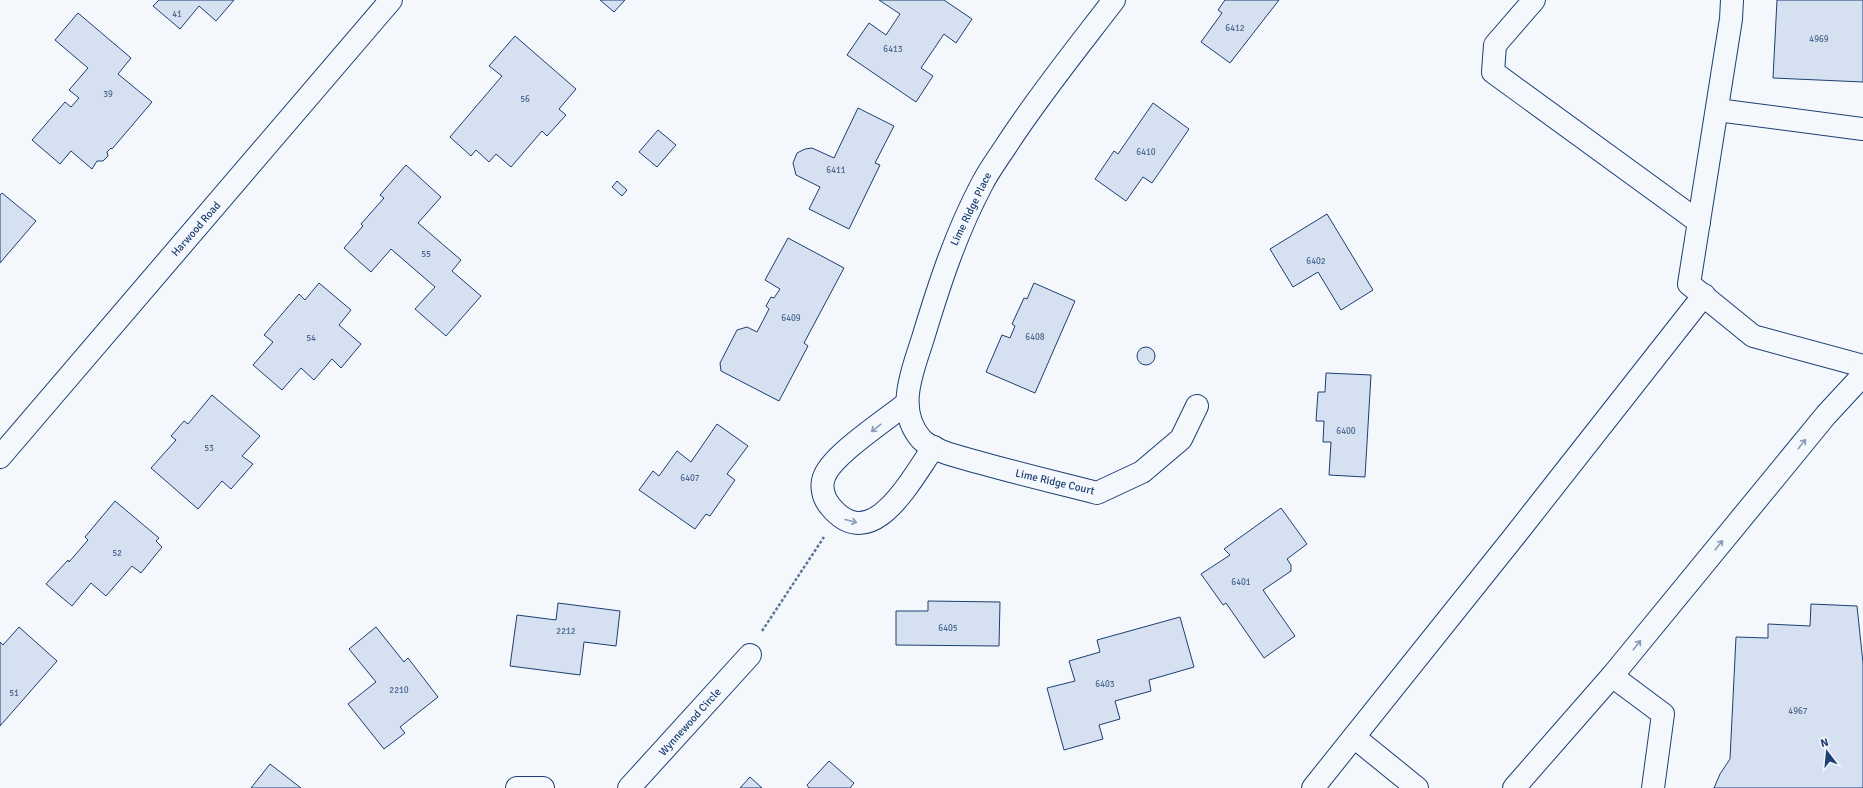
<svg xmlns="http://www.w3.org/2000/svg" width="1863" height="788" font-family="Signika,sans-serif">
<style>
.building{fill:#d5e0f0;stroke:#1d3f73}
.lines{fill:none;stroke-linecap:round;stroke-linejoin:round}
.minor-casing{stroke:#1d3f73;stroke-width:24}
.path{stroke:#5e769c;stroke-width:2.5;stroke-dasharray:3 2;stroke-linecap:butt}
.minor{stroke:#f4f7fb;stroke-width:22}
.oneway{stroke:#889bb7}
.labels{text-anchor:middle;dominant-baseline:central;stroke-width:3;stroke-linejoin:round;paint-order:stroke}
.number-label{font-size:9px;fill:#4b6792}
.street-label{font-size:11px;fill:#1d3f73;stroke:#f4f7fb}
</style>
<rect width="100%" height="100%" fill="#f4f7fb"/>
<g class="building">
<path d="M 159,0 L 234,0 L 216,21 L 199,6 L 180,29 L 153,6 Z"/>
<path d="M 600,0 L 625,0 L 614,12 Z"/>
<path d="M 879,0 L 944,0 L 972,19 L 956,43 L 944,34 L 921,68 L 933,76 L 916,102 L 847,55 L 869,23 L 886,35 L 900,14 Z"/>
<path d="M 1225,0 L 1279,0 L 1230,63 L 1201,42 L 1222,13 L 1218,10 Z"/>
<path d="M 1777,0 L 1863,0 L 1863,82 L 1773,78 Z"/>
<path d="M 78,13 L 131,58 L 118,74 L 152,102 L 112,149 L 111,148 L 107,152 L 108,156 L 103,161 L 97,161 L 92,169 L 71,151 L 60,164 L 32,140 L 65,102 L 71,107 L 79,98 L 69,90 L 88,68 L 55,40 Z"/>
<path d="M 515,36 L 576,89 L 559,109 L 566,115 L 547,136 L 542,131 L 511,167 L 496,154 L 489,162 L 476,150 L 471,156 L 450,137 L 502,76 L 489,66 Z"/>
<path d="M 1153,103 L 1189,129 L 1152,183 L 1143,177 L 1126,201 L 1095,179 L 1114,151 L 1118,154 Z"/>
<path d="M 858,108 L 894,126 L 875,163 L 880,165 L 849,229 L 809,209 L 820,187 L 796,175 L 793,163 L 797,153 L 805,149 L 812,148 L 834,158 Z"/>
<path d="M 658,130 L 676,145 L 657,167 L 639,152 Z"/>
<path d="M 406,165 L 441,197 L 418,223 L 461,260 L 452,271 L 481,296 L 446,336 L 415,309 L 435,287 L 391,249 L 371,272 L 344,248 L 363,226 L 361,224 L 384,198 L 380,195 Z"/>
<path d="M 617,181 L 627,190 L 622,196 L 612,187 Z"/>
<path d="M 2,193 L 36,221 L 0,263 L 0,195 Z"/>
<path d="M 1327,214 L 1373,290 L 1341,310 L 1318,272 L 1293,287 L 1270,249 Z"/>
<path d="M 788,238 L 844,268 L 804,343 L 808,346 L 779,401 L 721,371 L 720,363 L 737,330 L 747,327 L 757,332 L 769,309 L 766,306 L 771,297 L 774,298 L 780,289 L 765,280 Z"/>
<path d="M 319,283 L 351,310 L 339,325 L 361,344 L 341,368 L 332,359 L 314,380 L 301,368 L 282,390 L 253,365 L 273,342 L 264,335 L 299,294 L 305,300 Z"/>
<path d="M 1034,283 L 1075,301 L 1035,393 L 986,372 L 1002,335 L 1010,338 L 1015,326 L 1012,324 L 1024,298 L 1027,299 Z"/>
<circle cx="1146" cy="356" r="9"/>
<path d="M 1326,373 L 1371,375 L 1365,477 L 1329,475 L 1331,442 L 1323,442 L 1324,421 L 1316,421 L 1318,392 L 1325,392 Z"/>
<path d="M 212,395 L 260,436 L 242,456 L 253,464 L 231,489 L 222,481 L 198,509 L 151,468 L 176,440 L 171,436 L 184,421 L 188,424 Z"/>
<path d="M 717,424 L 748,446 L 727,474 L 735,480 L 710,516 L 706,514 L 695,529 L 639,490 L 653,471 L 659,476 L 677,451 L 691,462 Z"/>
<path d="M 115,501 L 159,538 L 156,541 L 162,547 L 141,573 L 132,566 L 106,596 L 91,583 L 72,606 L 46,584 L 68,560 L 69,562 L 88,540 L 85,537 Z"/>
<path d="M 1281,508 L 1307,544 L 1287,559 L 1291,565 L 1291,571 L 1263,590 L 1295,636 L 1264,658 L 1226,603 L 1223,605 L 1201,574 L 1230,555 L 1224,549 Z"/>
<path d="M 928,601 L 1000,602 L 999,646 L 896,645 L 896,611 L 928,611 Z"/>
<path d="M 558,603 L 620,611 L 616,646 L 584,642 L 580,675 L 510,666 L 517,615 L 556,620 Z"/>
<path d="M 1811,604 L 1857,606 L 1863,663 L 1863,788 L 1714,788 L 1720,774 L 1730,759 L 1736,637 L 1768,638 L 1768,624 L 1810,626 Z"/>
<path d="M 1180,617 L 1194,667 L 1149,680 L 1151,691 L 1115,701 L 1120,719 L 1099,725 L 1103,739 L 1064,750 L 1047,688 L 1075,681 L 1069,661 L 1100,652 L 1097,640 Z"/>
<path d="M 19,627 L 57,661 L 0,726 L 0,642 L 3,645 Z"/>
<path d="M 376,627 L 404,662 L 408,658 L 438,697 L 400,727 L 405,733 L 384,749 L 348,704 L 376,682 L 349,649 Z"/>
<path d="M 829,761 L 854,783 L 850,788 L 809,788 L 807,785 Z"/>
<path d="M 270,764 L 301,788 L 251,788 Z"/>
<path d="M 750,777 L 762,788 L 740,788 Z"/>
</g>
<g class="lines">
<defs>
<g id="minor">
<path d="M 1114,0 C 1078,47 1040,94 1008,143 C 999,157 989,170 982,184 C 956,233 939,285 923,338 C 913,370 895,409 921,439 C 933,452 964,458 981,463 C 1020,474 1058,483 1097,493 L 1142,472 L 1181,439 L 1197,406"/>
<path d="M 1534,0 L 1495,45 L 1493,72 L 1699,222"/>
<path d="M 1732,0 L 1731,19 L 1689,284 L 1753,336 L 1863,366"/>
<path d="M 1717,110 L 1863,129"/>
<path d="M 907,403 C 887,419 834,454 825,475 C 820,485 823,498 830,506 C 872,558 912,477 934,447"/>
<path d="M 0,457 L 391,0"/>
<path d="M 1612,676 L 1826,415 L 1863,375"/>
<path d="M 1354,737 L 1417,788"/>
<path d="M 517,788 L 543,788"/>
<path d="M 629,788 L 750,655"/>
<path d="M 1313,788 L 1513,538 L 1704,295"/>
<path d="M 1514,788 L 1612,676 L 1663,714 L 1653,788"/>
</g>
</defs>
<use href="#minor" class="minor-casing"/>
<path class="path" d="M 762,631 L 824,537"/>
<use href="#minor" class="minor"/>
</g>
<defs><path id="oneway-shaft" d="M-6 0H5M1.5-3L5.5 0L1.5 3" fill="none" stroke-width="1.6" stroke-linecap="round" stroke-linejoin="round"/></defs>
<g class="oneway">
<use href="#oneway-shaft" transform="translate(876 428) rotate(142)"/>
<use href="#oneway-shaft" transform="translate(1802 444) rotate(-51)"/>
<use href="#oneway-shaft" transform="translate(851 521) rotate(15)"/>
<use href="#oneway-shaft" transform="translate(1719 545) rotate(-51)"/>
<use href="#oneway-shaft" transform="translate(1637 645) rotate(-51)"/>
</g>
<g class="labels">
<g class="number-label">
<text x="177" y="14">41</text>
<text x="1235" y="28">6412</text>
<text x="1819" y="39">4969</text>
<text x="893" y="49">6413</text>
<text x="108" y="94">39</text>
<text x="525" y="99">56</text>
<text x="1146" y="152">6410</text>
<text x="836" y="170">6411</text>
<text x="426" y="254">55</text>
<text x="1316" y="261">6402</text>
<text x="791" y="318">6409</text>
<text x="1035" y="337">6408</text>
<text x="311" y="338">54</text>
<text x="1346" y="431">6400</text>
<text x="209" y="448">53</text>
<text x="690" y="478">6407</text>
<text x="117" y="553">52</text>
<text x="1241" y="582">6401</text>
<text x="948" y="628">6405</text>
<text x="566" y="631">2212</text>
<text x="1105" y="684">6403</text>
<text x="399" y="690">2210</text>
<text x="14" y="693">51</text>
<text x="1798" y="711">4967</text>
</g>
<g class="street-label">
<text transform="translate(971 209) rotate(-64)">Lime Ridge Place</text>
<text transform="translate(196 229) rotate(-49)">Harwood Road</text>
<text transform="translate(1055 482) rotate(13)">Lime Ridge Court</text>
<text transform="translate(690 722) rotate(-48)">Wynnewood Circle</text>
</g>
</g>
<g transform="translate(1827 752) rotate(344)" stroke="#f4f7fb" stroke-width="3" paint-order="stroke">
<path d="M0-3L7 15L0 10L-7 15Z" fill="#1d3f73"/>
<text y="-6" font-size="11" font-weight="bold" text-anchor="middle" fill="#1d3f73">N</text>
</g>
</svg>
